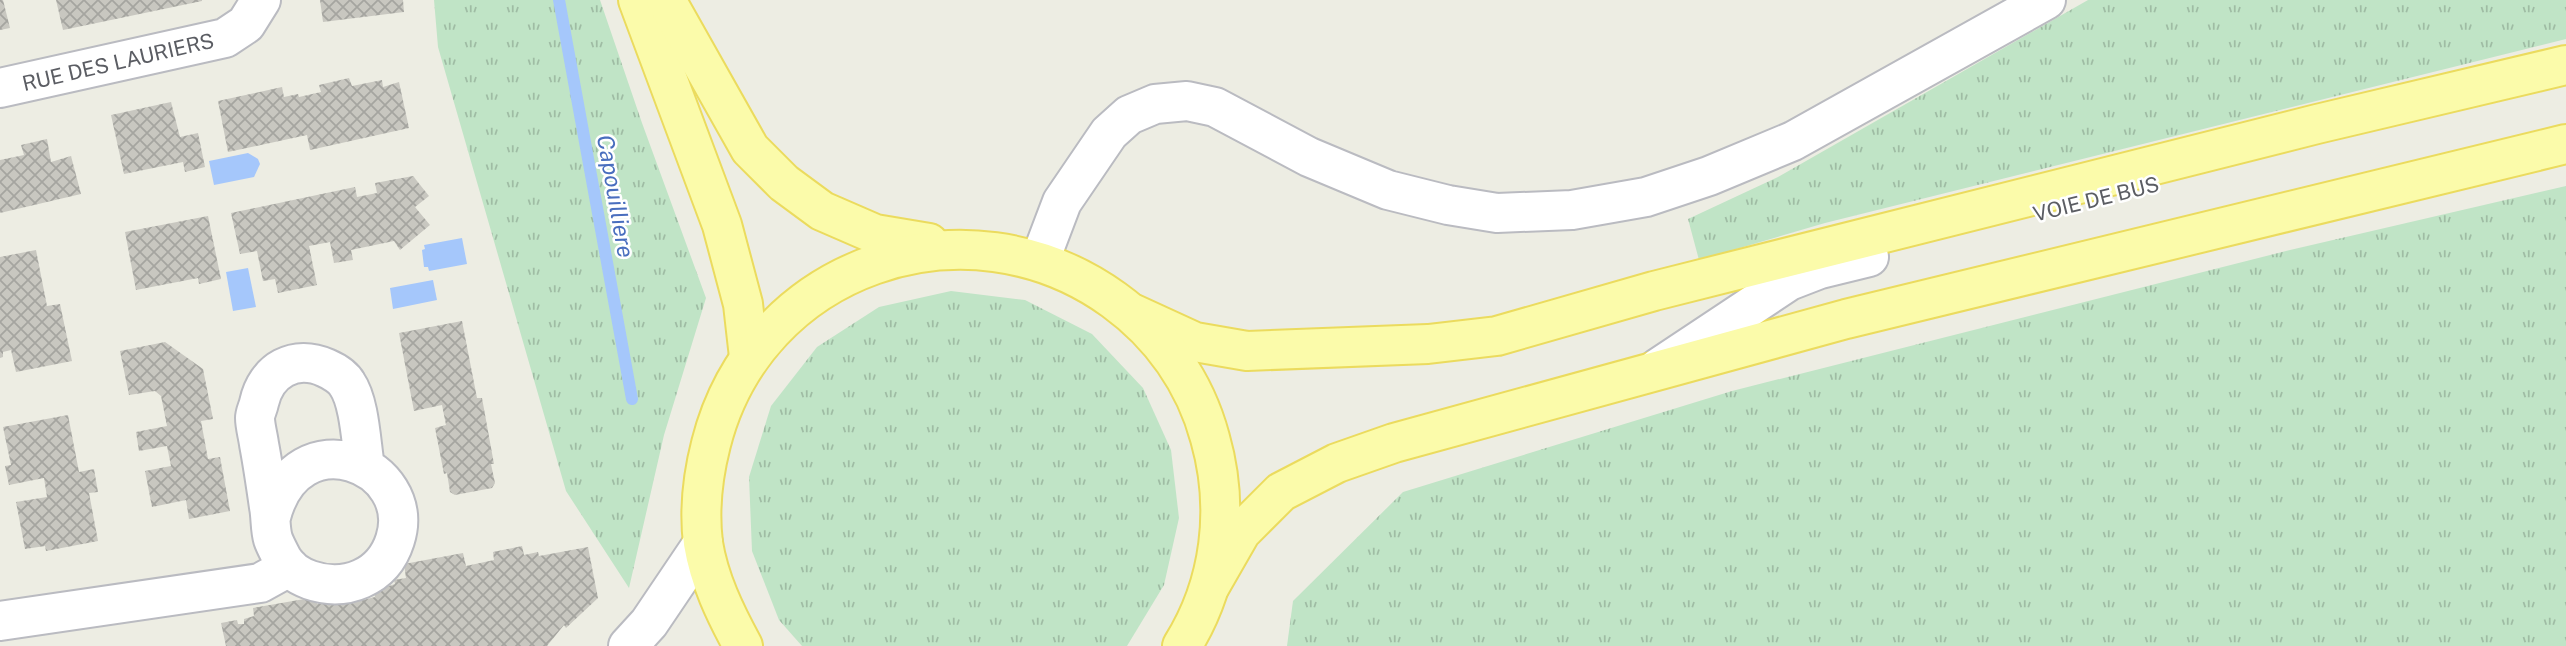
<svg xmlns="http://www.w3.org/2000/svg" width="2566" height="646" font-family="'Public Sans',sans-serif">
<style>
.grass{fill:url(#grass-tufts)}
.water{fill:#a5c7fb}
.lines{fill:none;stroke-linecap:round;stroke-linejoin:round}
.stream{stroke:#a5c7fb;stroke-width:12}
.building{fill:url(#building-cross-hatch)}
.minor-casing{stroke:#babbc1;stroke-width:42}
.major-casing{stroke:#ebdb5e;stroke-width:42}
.minor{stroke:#fff;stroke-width:38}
.major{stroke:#fbfbaa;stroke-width:38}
.labels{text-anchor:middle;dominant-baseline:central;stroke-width:5;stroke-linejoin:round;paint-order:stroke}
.street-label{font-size:21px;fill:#5b5d63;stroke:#fff}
.water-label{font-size:23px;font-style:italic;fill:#496ebe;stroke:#fff}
</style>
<defs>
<pattern id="grass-tufts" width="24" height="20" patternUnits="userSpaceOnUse" patternTransform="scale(1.75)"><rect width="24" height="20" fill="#c0e4c6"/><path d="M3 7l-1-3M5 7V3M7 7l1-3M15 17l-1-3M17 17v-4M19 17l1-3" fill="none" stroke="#9fbca4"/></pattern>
<pattern id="building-cross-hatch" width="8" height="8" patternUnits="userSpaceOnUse" patternTransform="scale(1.75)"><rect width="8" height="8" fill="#c8c7c0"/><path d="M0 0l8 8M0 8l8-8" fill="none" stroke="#a5a5a0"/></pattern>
</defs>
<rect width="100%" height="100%" fill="#edede3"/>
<g class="grass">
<path d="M 434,0 L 600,0 L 642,123 L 706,298 L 664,435 L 629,588 L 566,491 L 438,47 Z"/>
<path d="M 2088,0 L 2566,0 L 2566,39 L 1825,223 L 1699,260 L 1688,219 L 1778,177 Z"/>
<path d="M 2566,186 L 2566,646 L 1287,646 L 1293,601 L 1403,492 L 1732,391 L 2290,250 Z"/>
<path d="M 951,291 L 1025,300 L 1092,334 L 1143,388 L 1171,450 L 1179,518 L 1164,585 L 1127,646 L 802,646 L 779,620 L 752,551 L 749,477 L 771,406 L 817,347 L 879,307 Z"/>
</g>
<g class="water">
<path d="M 248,153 L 258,159 L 260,164 L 254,177 L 214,185 L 209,161 Z"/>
<path d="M 462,238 L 467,264 L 429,271 L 428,267 L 424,267 L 422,250 L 425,249 L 424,245 Z"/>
<path d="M 248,268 L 256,307 L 233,311 L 226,272 Z"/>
<path d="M 433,280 L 437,300 L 393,309 L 390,288 Z"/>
</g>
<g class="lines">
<path class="stream" d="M 559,0 L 632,399"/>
</g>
<g class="building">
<path d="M 0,0 L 3,0 L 10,28 L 0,30 Z"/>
<path d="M 56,0 L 202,0 L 202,1 L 63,30 Z"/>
<path d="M 320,0 L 403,0 L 404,12 L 323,22 Z"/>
<path d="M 349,78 L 352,86 L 382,80 L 383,87 L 399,82 L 409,128 L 310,150 L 307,135 L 228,152 L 218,101 L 282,87 L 284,97 L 298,94 L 299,97 L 321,92 L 319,85 Z"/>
<path d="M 171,102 L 180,137 L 198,133 L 205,167 L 185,172 L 183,162 L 124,174 L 111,115 Z"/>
<path d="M 47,139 L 51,162 L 71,156 L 81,194 L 0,213 L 0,160 L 24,155 L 21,145 Z"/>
<path d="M 413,176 L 429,196 L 415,207 L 430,225 L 400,250 L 394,241 L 351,250 L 353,260 L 334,263 L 330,242 L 309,246 L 317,285 L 278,293 L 275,279 L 263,281 L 257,251 L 240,254 L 231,213 L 355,187 L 357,197 L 377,193 L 375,183 Z"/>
<path d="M 208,216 L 221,279 L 199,284 L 198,278 L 136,290 L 125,232 Z"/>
<path d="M 36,250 L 47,306 L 60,304 L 72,361 L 16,372 L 11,350 L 3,352 L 3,357 L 0,358 L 0,257 Z"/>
<path d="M 462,321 L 477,398 L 482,398 L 494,464 L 491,464 L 495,483 L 492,488 L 455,495 L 450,492 L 447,473 L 444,474 L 435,428 L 446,425 L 442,405 L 414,411 L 399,333 Z"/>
<path d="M 165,342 L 203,369 L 213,419 L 201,421 L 208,459 L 220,457 L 230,511 L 189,519 L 186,500 L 152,507 L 145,471 L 171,466 L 167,446 L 139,451 L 136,432 L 167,426 L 161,396 L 155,391 L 129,395 L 120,351 Z"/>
<path d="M 68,415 L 79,472 L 94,469 L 98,492 L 89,493 L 98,541 L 46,551 L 45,546 L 25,549 L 16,502 L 47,497 L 44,478 L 9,485 L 5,466 L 11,465 L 3,427 Z"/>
<path d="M 522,546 L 524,555 L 538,552 L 539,556 L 588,547 L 598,598 L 566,628 L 564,625 L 547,646 L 226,646 L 221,623 L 237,620 L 238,624 L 244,624 L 244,619 L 254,616 L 253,608 L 316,597 L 317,604 L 329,602 L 330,605 L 336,605 L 335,602 L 350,599 L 351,603 L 375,597 L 372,584 L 388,581 L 389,586 L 395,584 L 394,580 L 406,578 L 404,564 L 463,553 L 466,566 L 494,560 L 493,552 Z"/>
</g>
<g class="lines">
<defs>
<g id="minor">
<path d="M 0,88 L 225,38 L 246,24 L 261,0"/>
<path d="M 1040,260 L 1062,202 L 1109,133 L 1129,115 L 1155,104 L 1187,101 L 1215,107 L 1309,157 L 1388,190 L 1448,205 L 1497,213 L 1572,210 L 1646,197 L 1709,176 L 1793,141 L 2046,0"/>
<path d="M 1658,368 L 1789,281 L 1820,269 L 1869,257"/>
<path d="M 271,517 C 297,415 419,465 395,540 C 383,578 345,592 310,580 C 299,576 288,569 282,558 C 279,552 275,545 273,539 C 270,529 271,517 269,507 C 266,486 263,465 259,444 C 258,436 255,426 255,418 C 255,413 258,408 259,403 C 266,370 295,354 326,368 C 333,371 343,377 347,384 C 360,403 361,444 365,467"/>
<path d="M 0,621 L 260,583 L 289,567"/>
<path d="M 628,646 L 649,623 L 703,543"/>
</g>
<g id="major">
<path d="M 638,0 L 722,225 L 743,304 L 749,357"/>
<path d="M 666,0 L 750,149 L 784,183 L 822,211 L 875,234 L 929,243"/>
<path d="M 1134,314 L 1195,342 L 1247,351 L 1428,344 L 1497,336 L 1654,291 L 2317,124 L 2566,65"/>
<path d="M 1210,586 L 1241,532 L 1281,492 L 1337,463 L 1394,443 L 1846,319 L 2566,144"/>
<path d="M 743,646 C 725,613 709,580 703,543 C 699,510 703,475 711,444 C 756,265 966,193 1114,300 C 1161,334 1195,382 1210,438 C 1230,508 1221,584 1182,646"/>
</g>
</defs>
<use href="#minor" class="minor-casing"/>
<use href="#major" class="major-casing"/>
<use href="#minor" class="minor"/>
<use href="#major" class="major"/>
</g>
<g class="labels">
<g class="street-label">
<text transform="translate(118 62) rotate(-13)">RUE DES LAURIERS</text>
<text transform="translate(2096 199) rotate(-14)">VOIE DE BUS</text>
</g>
<g class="water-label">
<text transform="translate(616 196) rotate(80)">Capouilliere</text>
</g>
</g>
</svg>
